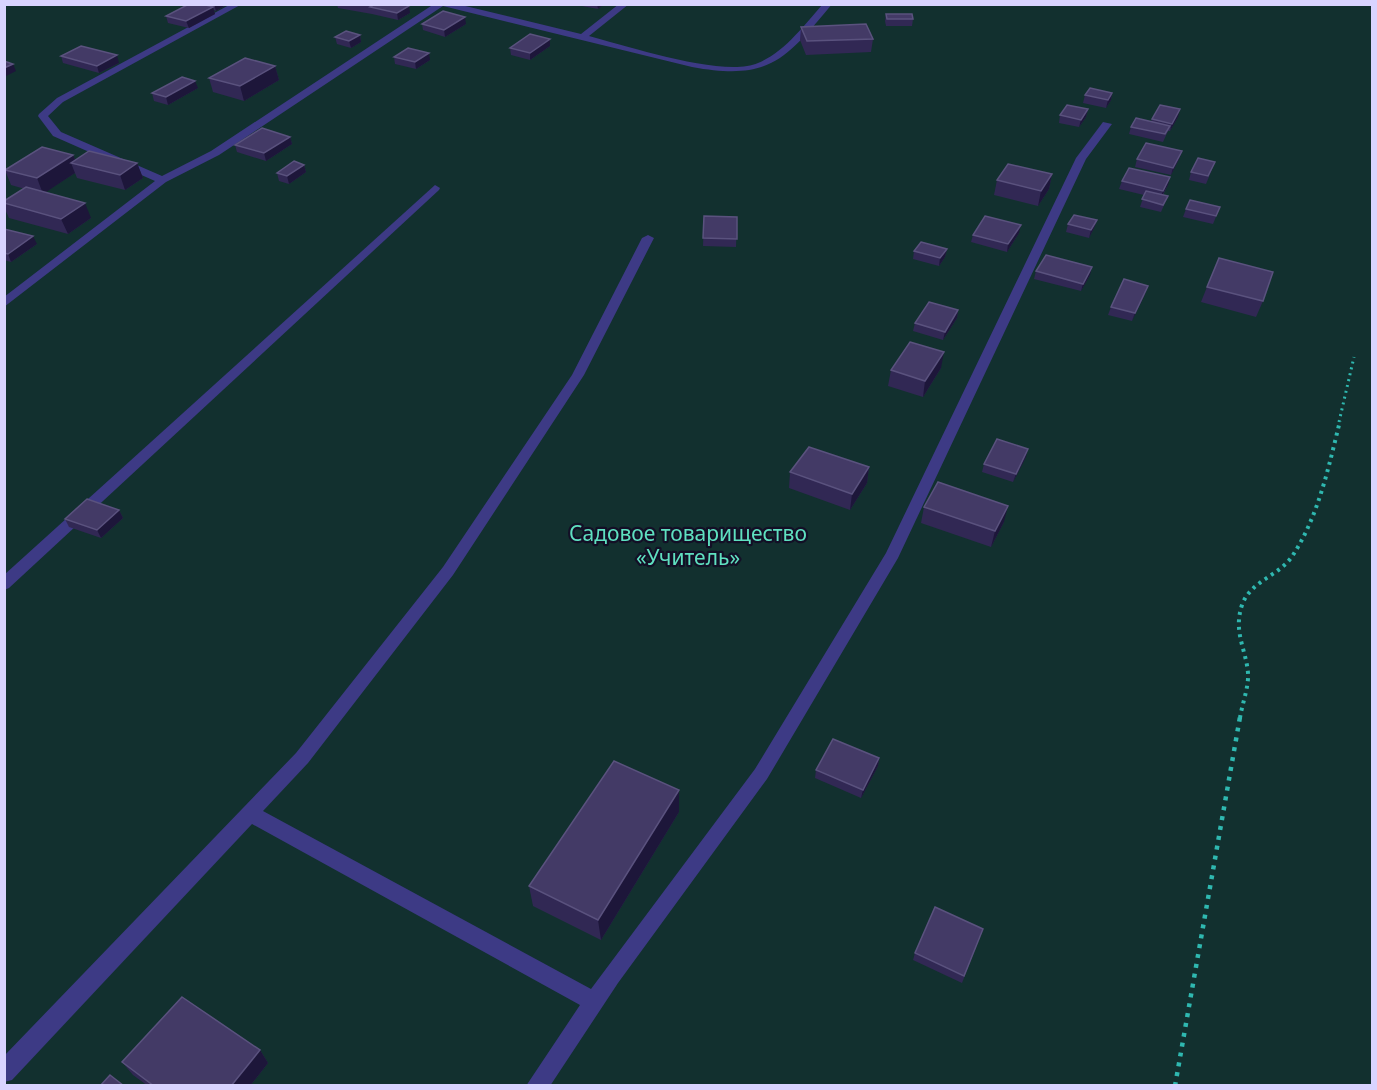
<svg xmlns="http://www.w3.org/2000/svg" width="1377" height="1090" font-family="'Noto Sans',sans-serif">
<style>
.green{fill:#12302f}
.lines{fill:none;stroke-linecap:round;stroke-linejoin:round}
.path-far2{stroke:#2fb8b0;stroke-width:3;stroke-dasharray:2 4;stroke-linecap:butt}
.path-far1{stroke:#2fb8b0;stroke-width:4;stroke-dasharray:3 4.5;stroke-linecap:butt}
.path{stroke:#2fb8b0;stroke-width:4.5;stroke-dasharray:4 6;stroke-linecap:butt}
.minor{fill:#3d3a85;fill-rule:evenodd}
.wall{fill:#312854}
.shaded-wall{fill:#1d163a}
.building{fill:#433a66;stroke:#5a527e;stroke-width:1.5}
.labels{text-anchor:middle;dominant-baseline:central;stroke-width:4.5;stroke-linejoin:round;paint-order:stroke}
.park-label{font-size:21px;fill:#5fe0c0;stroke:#130f26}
</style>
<rect width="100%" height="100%" fill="#130f26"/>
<path class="green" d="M 5,5 L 1372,5 L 1372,1085 L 5,1086 Z"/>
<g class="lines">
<path class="path-far2" d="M 1339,422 L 1354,357"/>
<path class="path-far1" d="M 1240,718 C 1242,704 1249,687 1248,673 C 1246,649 1233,632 1242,605 C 1251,580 1280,576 1293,555 C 1319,515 1329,465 1340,421"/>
<path class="path" d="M 1175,1086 L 1240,717"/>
<g class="minor">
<path d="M 231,4 L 242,4 L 63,102 L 48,116 L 61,132 L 162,176 L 211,151 L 434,4 L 457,4 L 581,34 L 619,4 L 629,4 L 589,36 C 627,46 724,78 758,63 C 785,52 804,25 823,4 L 832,4 C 785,61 768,81 692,67 L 443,6 L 219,155 L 166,182 L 4,307 L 4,297 L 155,181 L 53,136 L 38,116 L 39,114 L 57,98 Z"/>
<path d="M 1103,122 L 1112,124 L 1086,159 L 898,558 L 767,779 L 618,983 L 550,1086 L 526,1086 L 580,1005 L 252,824 L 12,1080 L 4,1082 L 4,1056 L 296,753 L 443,567 L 572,375 L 642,238 L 648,235 L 654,238 L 584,375 L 453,575 L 308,763 L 263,811 L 591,989 L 755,769 L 886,553 L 1076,158 Z"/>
<path d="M 435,185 L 440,188 L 439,190 L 9,588 L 4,590 L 4,575 Z"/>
</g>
</g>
<g class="wall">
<path d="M 189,4 L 228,4 L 216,11 L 214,10 L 215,14 L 189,28 L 168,23 L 166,16 Z"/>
<path d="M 337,4 L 403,4 L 410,13 L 398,20 L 372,14 L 338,8 Z"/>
<path d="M 582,4 L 604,4 L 598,9 L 582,6 Z"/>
<path d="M 886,14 L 913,19 L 912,26 L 886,26 L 885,21 Z"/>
<path d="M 422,24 L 466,24 L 445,37 L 423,30 Z"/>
<path d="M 801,27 L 873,39 L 871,52 L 806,55 L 800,40 Z"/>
<path d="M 360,35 L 361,42 L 351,48 L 337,44 L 335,37 Z"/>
<path d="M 550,46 L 530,60 L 511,55 L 510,48 Z"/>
<path d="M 61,56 L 119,63 L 99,73 L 63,63 Z"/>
<path d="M 394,57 L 430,60 L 416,69 L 395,64 Z"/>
<path d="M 275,66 L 279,80 L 244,101 L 213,92 L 209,78 Z"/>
<path d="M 198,88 L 168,105 L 154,101 L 152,93 Z"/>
<path d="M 1112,93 L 1111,100 L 1106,108 L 1083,103 L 1085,95 Z"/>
<path d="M 1088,109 L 1086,117 L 1079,127 L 1059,123 L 1060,115 Z"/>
<path d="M 1178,117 L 1170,131 L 1168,131 L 1163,142 L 1129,134 L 1131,127 L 1151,122 L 1152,119 Z"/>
<path d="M 290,137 L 292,144 L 266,161 L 237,152 L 235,145 Z"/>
<path d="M 1182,151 L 1179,159 L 1171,175 L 1135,167 L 1137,159 Z"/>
<path d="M 73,155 L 75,160 L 137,163 L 143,178 L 125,190 L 77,178 L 75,173 L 45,192 L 91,218 L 68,234 L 9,218 L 4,207 L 4,201 L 25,189 L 11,185 L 5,170 Z"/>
<path d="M 1215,162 L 1206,184 L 1189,180 L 1191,172 Z"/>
<path d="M 304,165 L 306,172 L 289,184 L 279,181 L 277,173 Z"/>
<path d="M 1052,174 L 1049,189 L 1038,206 L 994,195 L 997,180 Z"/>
<path d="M 1122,181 L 1168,185 L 1163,195 L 1168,196 L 1161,212 L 1140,207 L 1144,195 L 1119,189 Z"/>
<path d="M 1220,207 L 1213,224 L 1183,217 L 1186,209 Z"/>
<path d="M 704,216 L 737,217 L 736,247 L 703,246 Z"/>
<path d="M 1097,220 L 1094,228 L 1089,238 L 1066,232 L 1068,224 Z"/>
<path d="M 4,229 L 37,244 L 11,262 L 4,260 Z"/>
<path d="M 1019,233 L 1007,252 L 971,242 L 973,235 Z"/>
<path d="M 947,249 L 945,257 L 939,266 L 913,259 L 914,251 Z"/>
<path d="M 1036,271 L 1090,275 L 1081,291 L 1034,279 Z"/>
<path d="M 1207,287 L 1263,301 L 1256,317 L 1201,302 Z"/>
<path d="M 1145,294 L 1132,321 L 1108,315 L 1111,307 Z"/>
<path d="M 958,310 L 957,318 L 943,340 L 913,331 L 915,323 Z"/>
<path d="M 941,368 L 923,397 L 888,386 L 891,370 Z"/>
<path d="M 1026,457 L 1013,482 L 982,472 L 984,464 Z"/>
<path d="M 869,467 L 867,483 L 850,510 L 789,488 L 790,472 Z"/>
<path d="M 924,507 L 1004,522 L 991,547 L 921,523 Z"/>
<path d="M 119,510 L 123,518 L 101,538 L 69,527 L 65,519 Z"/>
<path d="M 879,758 L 878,766 L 861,798 L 815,778 L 816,770 Z"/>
<path d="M 679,812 L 601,940 L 533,906 L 529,886 Z"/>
<path d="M 983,929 L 962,983 L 913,960 L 915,953 Z"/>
<path d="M 260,1050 L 268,1063 L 250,1086 L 148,1086 L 133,1075 L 122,1062 Z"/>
</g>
<g class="shaded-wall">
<path d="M 214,4 L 228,4 L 216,11 Z"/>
<path d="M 597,4 L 604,4 L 598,9 Z"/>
<path d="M 409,6 L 410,13 L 398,20 L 397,13 Z"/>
<path d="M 213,7 L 215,14 L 189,28 L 186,21 Z"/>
<path d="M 465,17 L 466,24 L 445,37 L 444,30 Z"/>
<path d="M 360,35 L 361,42 L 351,48 L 349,41 Z"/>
<path d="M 550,39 L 550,46 L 530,60 L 530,53 Z"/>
<path d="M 429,53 L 430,60 L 416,69 L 415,62 Z"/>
<path d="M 117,55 L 119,63 L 99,73 L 97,66 Z"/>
<path d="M 13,64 L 16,71 L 4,77 L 4,68 Z"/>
<path d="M 275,66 L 279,80 L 244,101 L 240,86 Z"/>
<path d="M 195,81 L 198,88 L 168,105 L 166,97 Z"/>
<path d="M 1112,93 L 1111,100 L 1106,108 L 1108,100 Z"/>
<path d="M 1088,109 L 1086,117 L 1079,127 L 1081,120 Z"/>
<path d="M 1180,109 L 1178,117 L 1170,131 L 1172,124 Z"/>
<path d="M 290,137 L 292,144 L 266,161 L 264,153 Z"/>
<path d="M 1182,151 L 1179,159 L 1171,175 L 1173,168 Z"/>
<path d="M 73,155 L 77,164 L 71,163 L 75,173 L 43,194 L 37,178 Z"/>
<path d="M 137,163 L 143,178 L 125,190 L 120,175 Z"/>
<path d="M 304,165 L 306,172 L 289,184 L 287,176 Z"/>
<path d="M 1052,174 L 1049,189 L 1038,206 L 1041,191 Z"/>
<path d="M 1170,177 L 1168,185 L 1160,199 L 1163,191 Z"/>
<path d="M 85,203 L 91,218 L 68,234 L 61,219 Z"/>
<path d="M 1097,220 L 1094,228 L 1089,238 L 1091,230 Z"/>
<path d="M 1021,225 L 1019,233 L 1007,252 L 1008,244 Z"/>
<path d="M 33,236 L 37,244 L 11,262 L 8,254 Z"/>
<path d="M 947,249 L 945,257 L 939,266 L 940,258 Z"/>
<path d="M 1092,267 L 1090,275 L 1081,291 L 1083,284 Z"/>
<path d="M 1148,286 L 1145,294 L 1132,321 L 1135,313 Z"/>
<path d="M 958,310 L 957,318 L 943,340 L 945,332 Z"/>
<path d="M 944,352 L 941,368 L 923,397 L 925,381 Z"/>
<path d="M 1028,449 L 1026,457 L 1013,482 L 1016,474 Z"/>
<path d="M 869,467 L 867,483 L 850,510 L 852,494 Z"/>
<path d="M 1008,506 L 1004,522 L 991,547 L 995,531 Z"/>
<path d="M 119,510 L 123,518 L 101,538 L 97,530 Z"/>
<path d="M 879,758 L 878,766 L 861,798 L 863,790 Z"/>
<path d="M 679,790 L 679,812 L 601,940 L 598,920 Z"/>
<path d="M 260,1050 L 268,1063 L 250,1086 L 231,1086 Z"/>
</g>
<g class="building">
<path d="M 189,4 L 202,4 L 213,7 L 186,21 L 166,16 Z"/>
<path d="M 375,4 L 403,4 L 409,6 L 397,13 L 370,7 Z"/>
<path d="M 443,11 L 465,17 L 444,30 L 422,24 Z"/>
<path d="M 886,14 L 912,14 L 913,19 L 887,19 Z"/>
<path d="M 866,24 L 873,39 L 807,41 L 801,27 Z"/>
<path d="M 346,31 L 360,35 L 349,41 L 335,37 Z"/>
<path d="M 530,34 L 550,39 L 530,53 L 510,48 Z"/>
<path d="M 81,46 L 117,55 L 97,66 L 61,56 Z"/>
<path d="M 408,48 L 429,53 L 415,62 L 394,57 Z"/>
<path d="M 245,58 L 275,66 L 240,86 L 209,78 Z"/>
<path d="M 4,61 L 13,64 L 4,68 Z"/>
<path d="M 182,77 L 195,81 L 166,97 L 152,93 Z"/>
<path d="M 1090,88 L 1112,93 L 1108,100 L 1085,95 Z"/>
<path d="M 1067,105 L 1088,109 L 1081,120 L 1060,115 Z"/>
<path d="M 1160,105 L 1180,109 L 1172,124 L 1152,119 Z"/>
<path d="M 1136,118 L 1170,126 L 1165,134 L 1131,127 Z"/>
<path d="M 262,128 L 290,137 L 264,153 L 235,145 Z"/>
<path d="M 1146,143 L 1182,151 L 1173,168 L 1137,159 Z"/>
<path d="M 42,147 L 73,155 L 37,178 L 5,170 Z"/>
<path d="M 89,151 L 137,163 L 120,175 L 71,163 Z"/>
<path d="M 1198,158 L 1215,162 L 1208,176 L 1191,172 Z"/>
<path d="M 294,161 L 304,165 L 287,176 L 277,173 Z"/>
<path d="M 1008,164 L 1052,174 L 1041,191 L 997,180 Z"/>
<path d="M 1129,168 L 1170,177 L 1163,191 L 1122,181 Z"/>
<path d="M 26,187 L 85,203 L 61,219 L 4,203 L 4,201 Z"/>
<path d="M 1146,191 L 1168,196 L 1163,205 L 1142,199 Z"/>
<path d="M 1190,200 L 1220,207 L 1216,216 L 1186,209 Z"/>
<path d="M 1074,215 L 1097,220 L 1091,230 L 1068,224 Z"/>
<path d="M 704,216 L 737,217 L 737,239 L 703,238 Z"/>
<path d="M 985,216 L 1021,225 L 1008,244 L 973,235 Z"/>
<path d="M 4,229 L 33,236 L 8,254 L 4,253 Z"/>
<path d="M 921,242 L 947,249 L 940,258 L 914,251 Z"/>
<path d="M 1046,255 L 1092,267 L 1083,284 L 1036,271 Z"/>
<path d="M 1219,258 L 1273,272 L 1263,301 L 1207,287 Z"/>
<path d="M 1124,279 L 1148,286 L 1135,313 L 1111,307 Z"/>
<path d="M 929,302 L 958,310 L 945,332 L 915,323 Z"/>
<path d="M 910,342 L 944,352 L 925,381 L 891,370 Z"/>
<path d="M 997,439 L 1028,449 L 1016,474 L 984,464 Z"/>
<path d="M 809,447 L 869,467 L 852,494 L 790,472 Z"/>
<path d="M 938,482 L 1008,506 L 995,531 L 924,507 Z"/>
<path d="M 87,499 L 119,510 L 97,530 L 65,519 Z"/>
<path d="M 833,739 L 879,758 L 863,790 L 816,770 Z"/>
<path d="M 614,761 L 679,790 L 598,920 L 529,886 Z"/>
<path d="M 935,907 L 983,929 L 964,976 L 915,953 Z"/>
<path d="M 182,997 L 260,1050 L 231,1086 L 154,1086 L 122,1062 Z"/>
<path d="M 110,1075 L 124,1086 L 100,1086 Z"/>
</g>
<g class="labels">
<g class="park-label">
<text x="688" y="533">Садовое товарищество<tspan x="688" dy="24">«Учитель»</tspan></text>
</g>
</g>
<rect width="1377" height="1090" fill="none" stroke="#d9d4ff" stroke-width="12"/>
</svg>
